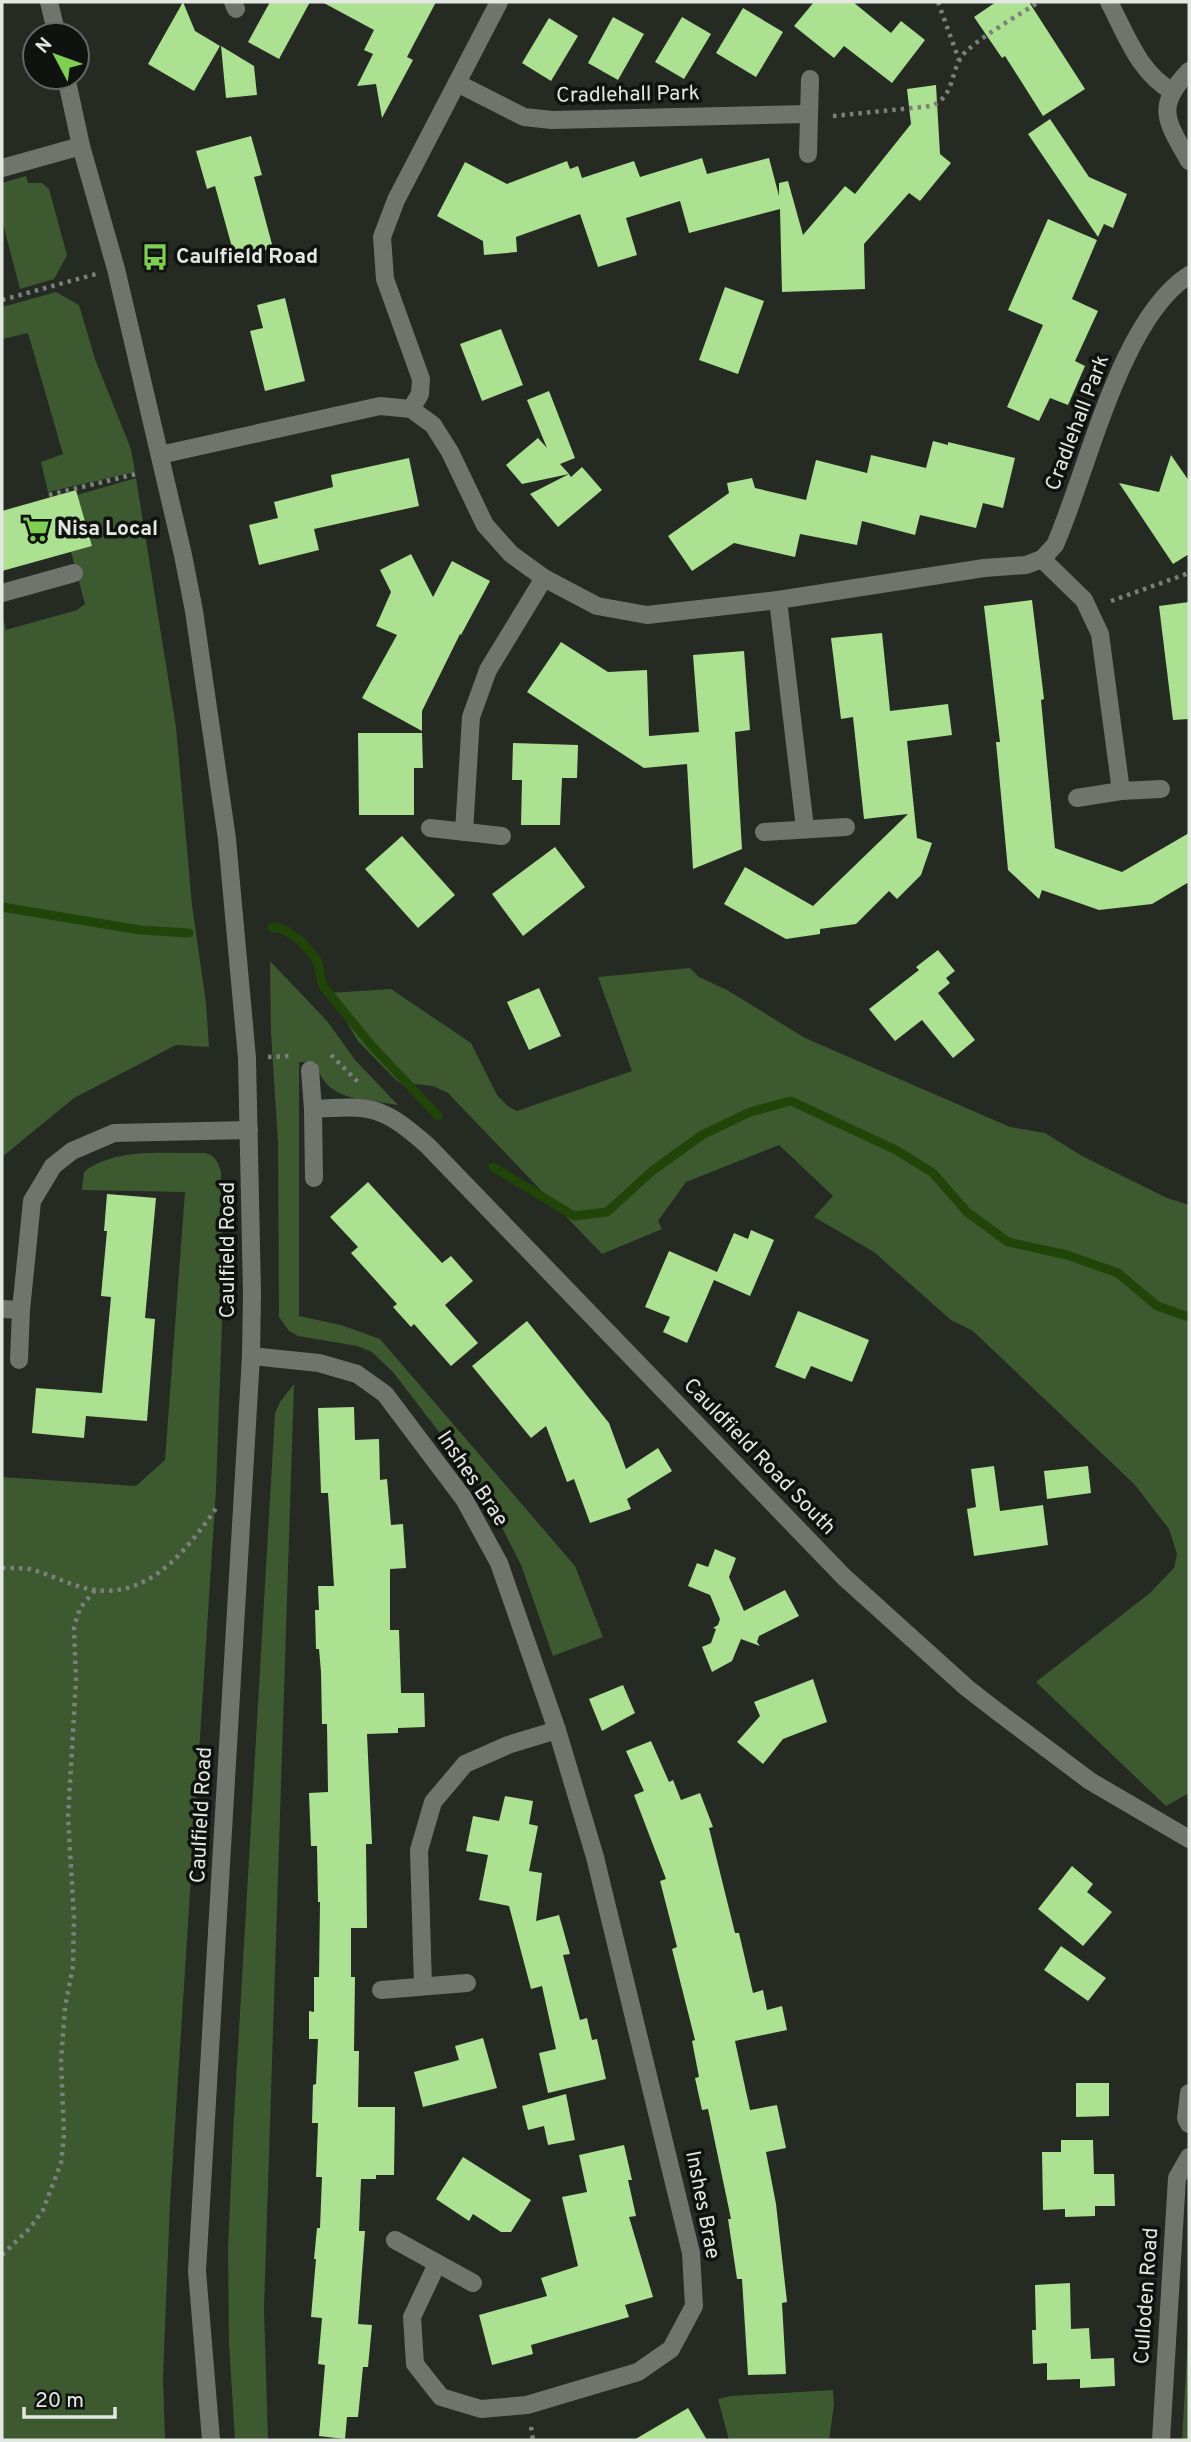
<svg xmlns="http://www.w3.org/2000/svg" width="1191" height="2442" font-family="Overpass,sans-serif">
<style>
.green{fill:#3d592f}
.lines{fill:none;stroke-linecap:round;stroke-linejoin:round}
.stream{stroke:#214508;stroke-width:9}
.building{fill:#abe191}
.path{stroke:#7c807a;stroke-width:4.5;stroke-dasharray:3.5 5;stroke-linecap:butt}
.minor{stroke:#6f756c;stroke-width:18}
.tertiary{stroke:#6f756c;stroke-width:18}
.labels{text-anchor:middle;dominant-baseline:central;stroke-width:7;stroke-linejoin:round;paint-order:stroke}
.street-label{font-size:21px;fill:#e3e7e2;stroke:#10120f}
.poi-label{font-size:21px;font-weight:bold;fill:#e3e7e2;stroke:#10120f;text-anchor:start}
</style>
<rect width="100%" height="100%" fill="#252a23"/>
<g class="green">
<path d="M 26,176 L 28,183 L 42,183 L 49,189 L 67,255 L 54,279 L 20,289 L 2,220 L 2,183 Z"/>
<path d="M 56,292 L 79,305 L 95,359 L 131,449 L 135,472 L 48,492 L 41,462 L 63,454 L 28,333 L 3,339 L 2,307 Z"/>
<path d="M 136,478 L 176,727 L 192,905 L 206,1003 L 209,1047 L 176,1045 L 74,1098 L 2,1157 L 2,615 L 6,630 L 77,610 L 85,604 L 71,552 L 92,546 L 77,495 Z"/>
<path d="M 270,961 L 327,1021 L 355,1060 L 398,1105 C 365,1099 324,1102 316,1062 L 299,1062 L 299,1316 L 341,1325 L 380,1339 L 575,1566 L 603,1637 L 553,1656 L 521,1565 L 482,1488 L 393,1372 L 372,1352 L 357,1346 L 298,1336 L 289,1331 L 279,1317 L 278,1142 L 271,1033 Z"/>
<path d="M 690,968 L 699,977 L 727,990 L 805,1038 L 1010,1127 L 1045,1133 L 1082,1156 L 1167,1198 L 1189,1205 L 1189,1793 L 1166,1806 L 1036,1682 L 1150,1593 L 1174,1568 L 1177,1554 L 1169,1529 L 1135,1485 L 973,1331 L 951,1320 L 874,1252 L 814,1217 L 833,1196 L 779,1145 L 686,1182 L 658,1221 L 662,1229 L 602,1254 L 448,1093 L 433,1086 L 398,1082 L 358,1041 L 329,993 L 391,989 L 471,1043 L 497,1095 L 509,1107 L 517,1111 L 632,1071 L 598,977 Z"/>
<path d="M 205,1153 C 216,1156 218,1162 221,1172 L 222,1323 L 216,1489 L 170,2203 L 163,2377 L 165,2440 L 2,2440 L 2,1477 L 136,1486 L 165,1460 L 185,1192 L 82,1190 L 84,1172 C 115,1147 166,1154 205,1153 Z"/>
<path d="M 294,1384 L 264,2309 L 268,2440 L 235,2440 L 229,2343 L 228,2250 L 233,2133 L 275,1413 L 280,1402 Z"/>
<path d="M 1189,2319 L 1189,2440 L 1182,2440 Z"/>
<path d="M 833,2390 L 834,2405 L 829,2440 L 729,2440 L 718,2399 L 731,2396 Z"/>
</g>
<g class="lines">
<g class="stream">
<path d="M 2,907 L 140,930 L 189,933"/>
<path d="M 272,927 L 285,930 L 302,942 L 317,960 L 323,986 L 372,1046 L 438,1116"/>
<path d="M 493,1167 L 574,1216 L 607,1212 L 652,1171 L 702,1135 L 750,1112 L 791,1101 L 896,1150 L 933,1173 L 967,1212 L 1008,1242 L 1067,1255 L 1118,1273 L 1157,1306 L 1189,1317"/>
</g>
</g>
<g class="building">
<path d="M 183,2 L 195,31 L 220,46 L 194,91 L 148,64 Z"/>
<path d="M 270,2 L 310,2 L 279,59 L 248,42 Z"/>
<path d="M 322,2 L 436,2 L 407,57 L 413,60 L 382,118 L 376,84 L 357,86 L 373,54 L 364,50 L 374,30 Z"/>
<path d="M 814,2 L 853,2 L 891,33 L 901,21 L 925,40 L 892,83 L 844,46 L 834,58 L 794,26 Z"/>
<path d="M 996,2 L 1029,2 L 1085,89 L 1043,116 L 1005,56 L 1002,58 L 974,17 Z"/>
<path d="M 743,8 L 783,32 L 756,77 L 716,53 Z"/>
<path d="M 613,17 L 644,34 L 618,80 L 588,63 Z"/>
<path d="M 682,17 L 711,34 L 684,79 L 655,62 Z"/>
<path d="M 549,18 L 578,36 L 551,81 L 522,63 Z"/>
<path d="M 221,46 L 254,66 L 257,95 L 226,98 Z"/>
<path d="M 936,85 L 940,154 L 951,163 L 920,201 L 909,193 L 864,244 L 865,289 L 782,292 L 780,209 L 689,233 L 680,201 L 626,218 L 637,255 L 598,267 L 580,214 L 516,237 L 517,252 L 484,255 L 483,241 L 437,216 L 465,162 L 507,184 L 567,161 L 570,169 L 578,166 L 582,178 L 634,161 L 640,177 L 702,158 L 707,174 L 769,158 L 779,196 L 779,183 L 788,181 L 803,235 L 845,186 L 855,194 L 911,124 L 907,89 Z"/>
<path d="M 1050,119 L 1089,177 L 1127,194 L 1113,228 L 1104,224 L 1098,237 L 1028,134 Z"/>
<path d="M 251,136 L 262,175 L 254,177 L 273,248 L 235,258 L 215,186 L 207,189 L 196,151 Z"/>
<path d="M 1048,219 L 1097,240 L 1072,299 L 1098,311 L 1075,361 L 1085,366 L 1068,405 L 1050,398 L 1039,421 L 1007,407 L 1043,325 L 1008,310 Z"/>
<path d="M 725,287 L 764,301 L 738,374 L 699,360 Z"/>
<path d="M 285,298 L 305,381 L 265,391 L 250,331 L 263,328 L 257,305 Z"/>
<path d="M 501,329 L 523,385 L 482,401 L 460,344 Z"/>
<path d="M 549,391 L 575,458 L 560,464 L 569,474 L 522,484 L 506,465 L 538,438 L 547,448 L 527,400 Z"/>
<path d="M 933,441 L 948,445 L 948,442 L 1015,458 L 1003,508 L 983,503 L 976,528 L 920,515 L 915,535 L 862,521 L 857,545 L 800,534 L 795,557 L 734,543 L 692,571 L 668,536 L 729,493 L 727,483 L 752,478 L 755,488 L 806,500 L 816,460 L 867,473 L 871,455 L 926,468 Z"/>
<path d="M 1171,455 L 1189,481 L 1189,554 L 1173,564 L 1119,483 L 1159,492 Z"/>
<path d="M 409,458 L 419,506 L 314,529 L 319,550 L 259,565 L 249,525 L 278,518 L 274,502 L 333,487 L 331,475 Z"/>
<path d="M 582,467 L 602,490 L 558,527 L 530,494 L 569,474 L 571,477 Z"/>
<path d="M 76,490 L 92,546 L 2,571 L 2,511 Z"/>
<path d="M 411,554 L 433,597 L 452,561 L 490,581 L 461,635 L 460,634 L 422,711 L 422,731 L 362,698 L 397,635 L 376,626 L 391,592 L 380,570 Z"/>
<path d="M 1032,600 L 1044,699 L 1041,700 L 1055,848 L 1122,872 L 1189,833 L 1189,882 L 1152,904 L 1099,910 L 1042,890 L 1039,899 L 1008,870 L 996,742 L 1000,742 L 984,606 Z"/>
<path d="M 1189,602 L 1189,719 L 1173,720 L 1159,606 Z"/>
<path d="M 882,633 L 890,711 L 948,704 L 952,735 L 907,741 L 917,838 L 932,843 L 921,875 L 897,899 L 889,891 L 856,924 L 820,929 L 820,934 L 786,939 L 724,904 L 745,867 L 813,906 L 908,814 L 864,819 L 853,717 L 841,719 L 831,638 Z"/>
<path d="M 561,642 L 608,672 L 647,670 L 649,736 L 699,732 L 693,655 L 744,651 L 750,730 L 735,732 L 742,849 L 693,869 L 687,764 L 644,768 L 527,692 Z"/>
<path d="M 358,733 L 422,733 L 423,768 L 414,768 L 414,815 L 359,815 Z"/>
<path d="M 513,743 L 578,745 L 577,778 L 562,778 L 560,825 L 521,825 L 522,780 L 512,780 Z"/>
<path d="M 402,836 L 455,895 L 418,928 L 365,869 Z"/>
<path d="M 555,847 L 585,887 L 523,936 L 492,894 Z"/>
<path d="M 938,950 L 955,971 L 946,978 L 950,983 L 938,993 L 975,1040 L 953,1058 L 922,1020 L 895,1041 L 869,1009 L 919,970 L 916,967 Z"/>
<path d="M 539,988 L 561,1036 L 529,1050 L 507,1002 Z"/>
<path d="M 368,1182 L 442,1263 L 451,1256 L 473,1281 L 445,1305 L 478,1343 L 451,1366 L 414,1324 L 411,1327 L 393,1307 L 397,1304 L 351,1253 L 358,1247 L 330,1217 Z"/>
<path d="M 107,1194 L 156,1198 L 145,1318 L 155,1319 L 147,1421 L 86,1416 L 84,1438 L 32,1433 L 36,1388 L 102,1393 L 111,1297 L 101,1296 L 107,1231 L 104,1231 Z"/>
<path d="M 751,1230 L 774,1240 L 750,1296 L 714,1280 L 687,1343 L 663,1332 L 670,1317 L 645,1307 L 669,1251 L 717,1272 L 734,1233 L 748,1239 Z"/>
<path d="M 798,1311 L 869,1340 L 852,1382 L 811,1366 L 805,1379 L 775,1367 Z"/>
<path d="M 527,1321 L 609,1423 L 626,1469 L 658,1448 L 672,1471 L 627,1499 L 631,1509 L 590,1523 L 574,1479 L 567,1482 L 546,1426 L 531,1438 L 472,1366 Z"/>
<path d="M 354,1407 L 355,1440 L 379,1439 L 380,1480 L 387,1479 L 391,1525 L 403,1524 L 406,1568 L 390,1569 L 390,1630 L 399,1630 L 401,1693 L 424,1693 L 425,1727 L 398,1728 L 398,1733 L 367,1734 L 372,1844 L 366,1844 L 367,1928 L 351,1928 L 351,1977 L 355,1977 L 354,2051 L 359,2051 L 358,2107 L 395,2107 L 394,2175 L 376,2175 L 376,2179 L 361,2179 L 359,2231 L 365,2231 L 358,2324 L 372,2325 L 368,2367 L 363,2367 L 358,2417 L 347,2417 L 345,2439 L 319,2436 L 325,2365 L 318,2364 L 322,2318 L 311,2317 L 316,2259 L 314,2259 L 317,2228 L 320,2228 L 322,2177 L 316,2177 L 318,2123 L 312,2123 L 313,2085 L 316,2084 L 318,2039 L 309,2039 L 309,2011 L 314,2012 L 314,1977 L 319,1977 L 320,1902 L 318,1902 L 317,1846 L 311,1846 L 309,1793 L 328,1792 L 327,1724 L 322,1724 L 321,1672 L 319,1649 L 316,1649 L 315,1610 L 319,1610 L 318,1586 L 334,1586 L 328,1493 L 321,1493 L 318,1408 Z"/>
<path d="M 994,1466 L 1000,1511 L 1043,1505 L 1048,1545 L 974,1556 L 967,1509 L 976,1507 L 971,1469 Z"/>
<path d="M 1088,1466 L 1091,1493 L 1047,1499 L 1044,1471 Z"/>
<path d="M 715,1549 L 736,1558 L 729,1577 L 744,1611 L 785,1590 L 799,1616 L 759,1636 L 757,1642 L 760,1646 L 741,1639 L 732,1661 L 712,1672 L 702,1647 L 711,1643 L 716,1629 L 713,1628 L 718,1625 L 720,1619 L 710,1595 L 688,1586 L 697,1563 L 708,1567 Z"/>
<path d="M 813,1679 L 827,1722 L 783,1739 L 763,1764 L 737,1742 L 760,1716 L 754,1702 Z"/>
<path d="M 623,1685 L 635,1713 L 602,1731 L 589,1699 Z"/>
<path d="M 651,1741 L 669,1782 L 673,1780 L 681,1800 L 700,1793 L 713,1827 L 709,1828 L 735,1933 L 739,1933 L 753,1993 L 763,1990 L 767,2010 L 782,2006 L 787,2030 L 735,2041 L 750,2110 L 777,2105 L 786,2148 L 766,2152 L 776,2204 L 787,2302 L 782,2303 L 786,2374 L 748,2375 L 742,2279 L 737,2279 L 728,2219 L 731,2219 L 708,2109 L 702,2110 L 695,2078 L 699,2077 L 692,2041 L 695,2040 L 672,1949 L 677,1947 L 660,1881 L 666,1879 L 634,1795 L 644,1791 L 626,1751 Z"/>
<path d="M 505,1796 L 533,1801 L 529,1824 L 538,1826 L 529,1871 L 542,1873 L 536,1921 L 559,1915 L 570,1954 L 563,1955 L 580,2020 L 587,2018 L 592,2040 L 597,2039 L 606,2079 L 548,2093 L 539,2053 L 556,2049 L 542,1986 L 531,1989 L 509,1906 L 479,1900 L 488,1855 L 466,1851 L 473,1816 L 499,1821 Z"/>
<path d="M 1072,1866 L 1093,1884 L 1087,1892 L 1112,1912 L 1083,1946 L 1038,1909 Z"/>
<path d="M 1061,1946 L 1106,1978 L 1088,2001 L 1044,1970 Z"/>
<path d="M 483,2038 L 497,2088 L 423,2107 L 414,2072 L 459,2060 L 455,2046 Z"/>
<path d="M 1076,2083 L 1109,2083 L 1109,2116 L 1076,2117 Z"/>
<path d="M 566,2094 L 575,2140 L 548,2145 L 544,2126 L 528,2130 L 522,2106 Z"/>
<path d="M 1061,2140 L 1093,2140 L 1094,2174 L 1114,2174 L 1115,2206 L 1095,2206 L 1095,2216 L 1065,2217 L 1065,2209 L 1043,2210 L 1042,2152 L 1061,2152 Z"/>
<path d="M 624,2145 L 632,2180 L 628,2180 L 636,2216 L 629,2217 L 653,2297 L 625,2305 L 629,2317 L 531,2345 L 533,2354 L 492,2365 L 479,2315 L 547,2296 L 541,2278 L 578,2266 L 562,2197 L 587,2192 L 579,2155 Z"/>
<path d="M 463,2157 L 531,2200 L 511,2232 L 501,2232 L 473,2214 L 469,2221 L 436,2199 Z"/>
<path d="M 1070,2283 L 1071,2329 L 1089,2328 L 1091,2359 L 1114,2358 L 1115,2386 L 1080,2388 L 1080,2379 L 1047,2380 L 1047,2363 L 1033,2364 L 1032,2330 L 1036,2330 L 1035,2285 Z"/>
<path d="M 688,2408 L 707,2440 L 634,2440 Z"/>
</g>
<g class="lines">
<g class="path">
<path d="M 938,2 L 959,60"/>
<path d="M 833,116 L 932,106 C 955,95 950,73 962,56 C 973,41 1022,13 1039,2"/>
<path d="M 2,300 L 96,274"/>
<path d="M 49,495 L 136,474"/>
<path d="M 1111,601 L 1189,573"/>
<path d="M 331,1055 L 360,1084"/>
<path d="M 268,1057 L 291,1056"/>
<path d="M 2,1568 C 11,1568 20,1568 29,1569 C 51,1574 72,1587 95,1590 C 151,1598 189,1547 217,1507"/>
<path d="M 2,2255 L 30,2228 L 43,2210 L 61,2163 L 64,2135 L 61,2061 L 65,2007 L 73,1966 L 74,1918 L 68,1817 L 76,1680 L 74,1627 L 80,1608 L 95,1590"/>
<path d="M 531,2427 L 533,2440"/>
</g>
<g class="minor">
<path d="M 233,2 L 236,9"/>
<path d="M 1109,2 C 1126,34 1139,73 1172,91"/>
<path d="M 1189,71 C 1154,108 1167,121 1189,161"/>
<path d="M 457,83 L 524,117 L 552,120 L 808,114"/>
<path d="M 808,154 L 810,79"/>
<path d="M 2,168 L 81,146"/>
<path d="M 411,409 L 420,394 L 421,379 L 385,279 L 382,237 L 396,200 L 499,2"/>
<path d="M 160,455 L 380,406 L 411,409 L 433,425 L 450,452 L 485,525 L 511,554 L 544,578 L 597,606 L 647,615 L 778,600 L 984,568 L 1026,565 L 1042,559 L 1055,545 C 1088,470 1120,319 1189,275"/>
<path d="M 1042,559 L 1084,600 L 1100,634 L 1121,791"/>
<path d="M 2,593 L 74,573"/>
<path d="M 778,600 L 805,828"/>
<path d="M 1077,798 L 1121,791 L 1161,789"/>
<path d="M 430,828 L 502,836"/>
<path d="M 464,832 L 471,717 L 488,670 L 544,578"/>
<path d="M 764,832 L 846,827"/>
<path d="M 310,1070 L 313,1109 L 314,1178"/>
<path d="M 313,1109 C 372,1105 382,1106 427,1145 L 844,1577 L 967,1688 L 998,1712 L 1090,1781 L 1189,1839"/>
<path d="M 2,1309 L 21,1310"/>
<path d="M 251,1356 L 319,1363 L 357,1374 L 385,1394 L 464,1499 L 499,1563 L 557,1730 L 595,1857 L 691,2253 L 694,2306 L 671,2349 L 638,2372 L 527,2405 L 481,2409 L 441,2397 L 415,2364 L 412,2317 L 437,2264"/>
<path d="M 19,1360 L 21,1310 L 32,1201 L 53,1166 L 72,1151 L 114,1133 L 249,1130"/>
<path d="M 423,1986 L 419,1850 L 433,1802 L 465,1764 L 508,1745 L 557,1730"/>
<path d="M 381,1990 L 467,1983"/>
<path d="M 1189,2093 L 1186,2118 L 1189,2124"/>
<path d="M 395,2240 L 473,2283"/>
<path d="M 1161,2440 L 1177,2178 L 1189,2157"/>
</g>
<g class="tertiary">
<path d="M 49,2 L 57,35"/>
<path d="M 66,77 L 81,146 L 116,269 L 183,555 L 194,611 L 227,839 L 247,1058 L 252,1293 L 251,1356 L 197,2271 L 211,2440"/>
</g>
</g>
<defs>
<symbol id="bus-bare" viewBox="-9 -9 18 18"><path d="M-5-6H5V4H4V6H2V4H-2V6H-4V4H-5ZM-3.5-4V0h7V-4ZM-3.5 1.2v1.5H-2V1.2ZM2 1.2v1.5H3.5V1.2Z" fill="#7fd052" stroke="#10120f" stroke-width="2.5" paint-order="stroke"/></symbol>
<symbol id="supermarket-bare" viewBox="-9 -9 18 18"><path d="M-6-5.5h2.5l.6 2H6L4.5 2H-2.5L-4.4-4H-6ZM-1.5 3.2a1.3 1.3 0 1 0 .1 0ZM3 3.2a1.3 1.3 0 1 0 .1 0Z" fill="#7fd052" stroke="#10120f" stroke-width="2.5" paint-order="stroke"/></symbol>
</defs>
<g fill-rule="evenodd">
<use href="#bus-bare" x="136" y="238" width="38" height="38"/>
<use href="#supermarket-bare" x="17" y="510" width="38" height="38"/>
</g>
<g class="labels">
<g class="street-label">
<text transform="translate(628 95) rotate(-1)">Cradlehall Park</text>
<text transform="translate(1078 423) rotate(-69)">Cradlehall Park</text>
<text transform="translate(228 1250) rotate(-90)">Caulfield Road</text>
<text transform="translate(759 1457) rotate(46)">Cauldfield Road South</text>
<text transform="translate(472 1479) rotate(56)">Inshes Brae</text>
<text transform="translate(202 1815) rotate(-87)">Caulfield Road</text>
<text transform="translate(702 2205) rotate(79)">Inshes Brae</text>
<text transform="translate(1147 2296) rotate(-86)">Culloden Road</text>
</g>
<g class="poi-label">
<text x="176" y="257">Caulfield Road</text>
<text x="57" y="529">Nisa Local</text>
</g>
</g>
<rect width="1191" height="2442" fill="none" stroke="#e3e7e2" stroke-width="7"/>
<g transform="translate(56 56) rotate(311)"><circle r="33" fill="#10120f" stroke="#646763" stroke-width="2"/>
<path d="M0-5L12 26L0 18L-12 26Z" fill="#7fd052"/>
<text y="-10" font-size="19" font-weight="bold" text-anchor="middle" fill="#e3e7e2">N</text>
</g>
<path d="M24 2407v10h91v-10" fill="none" stroke="#e3e7e2" stroke-width="3.5"/>
<text x="35" y="2407" font-size="21" fill="#e3e7e2" stroke="#10120f" stroke-width="5" paint-order="stroke">20 m</text>
</svg>
